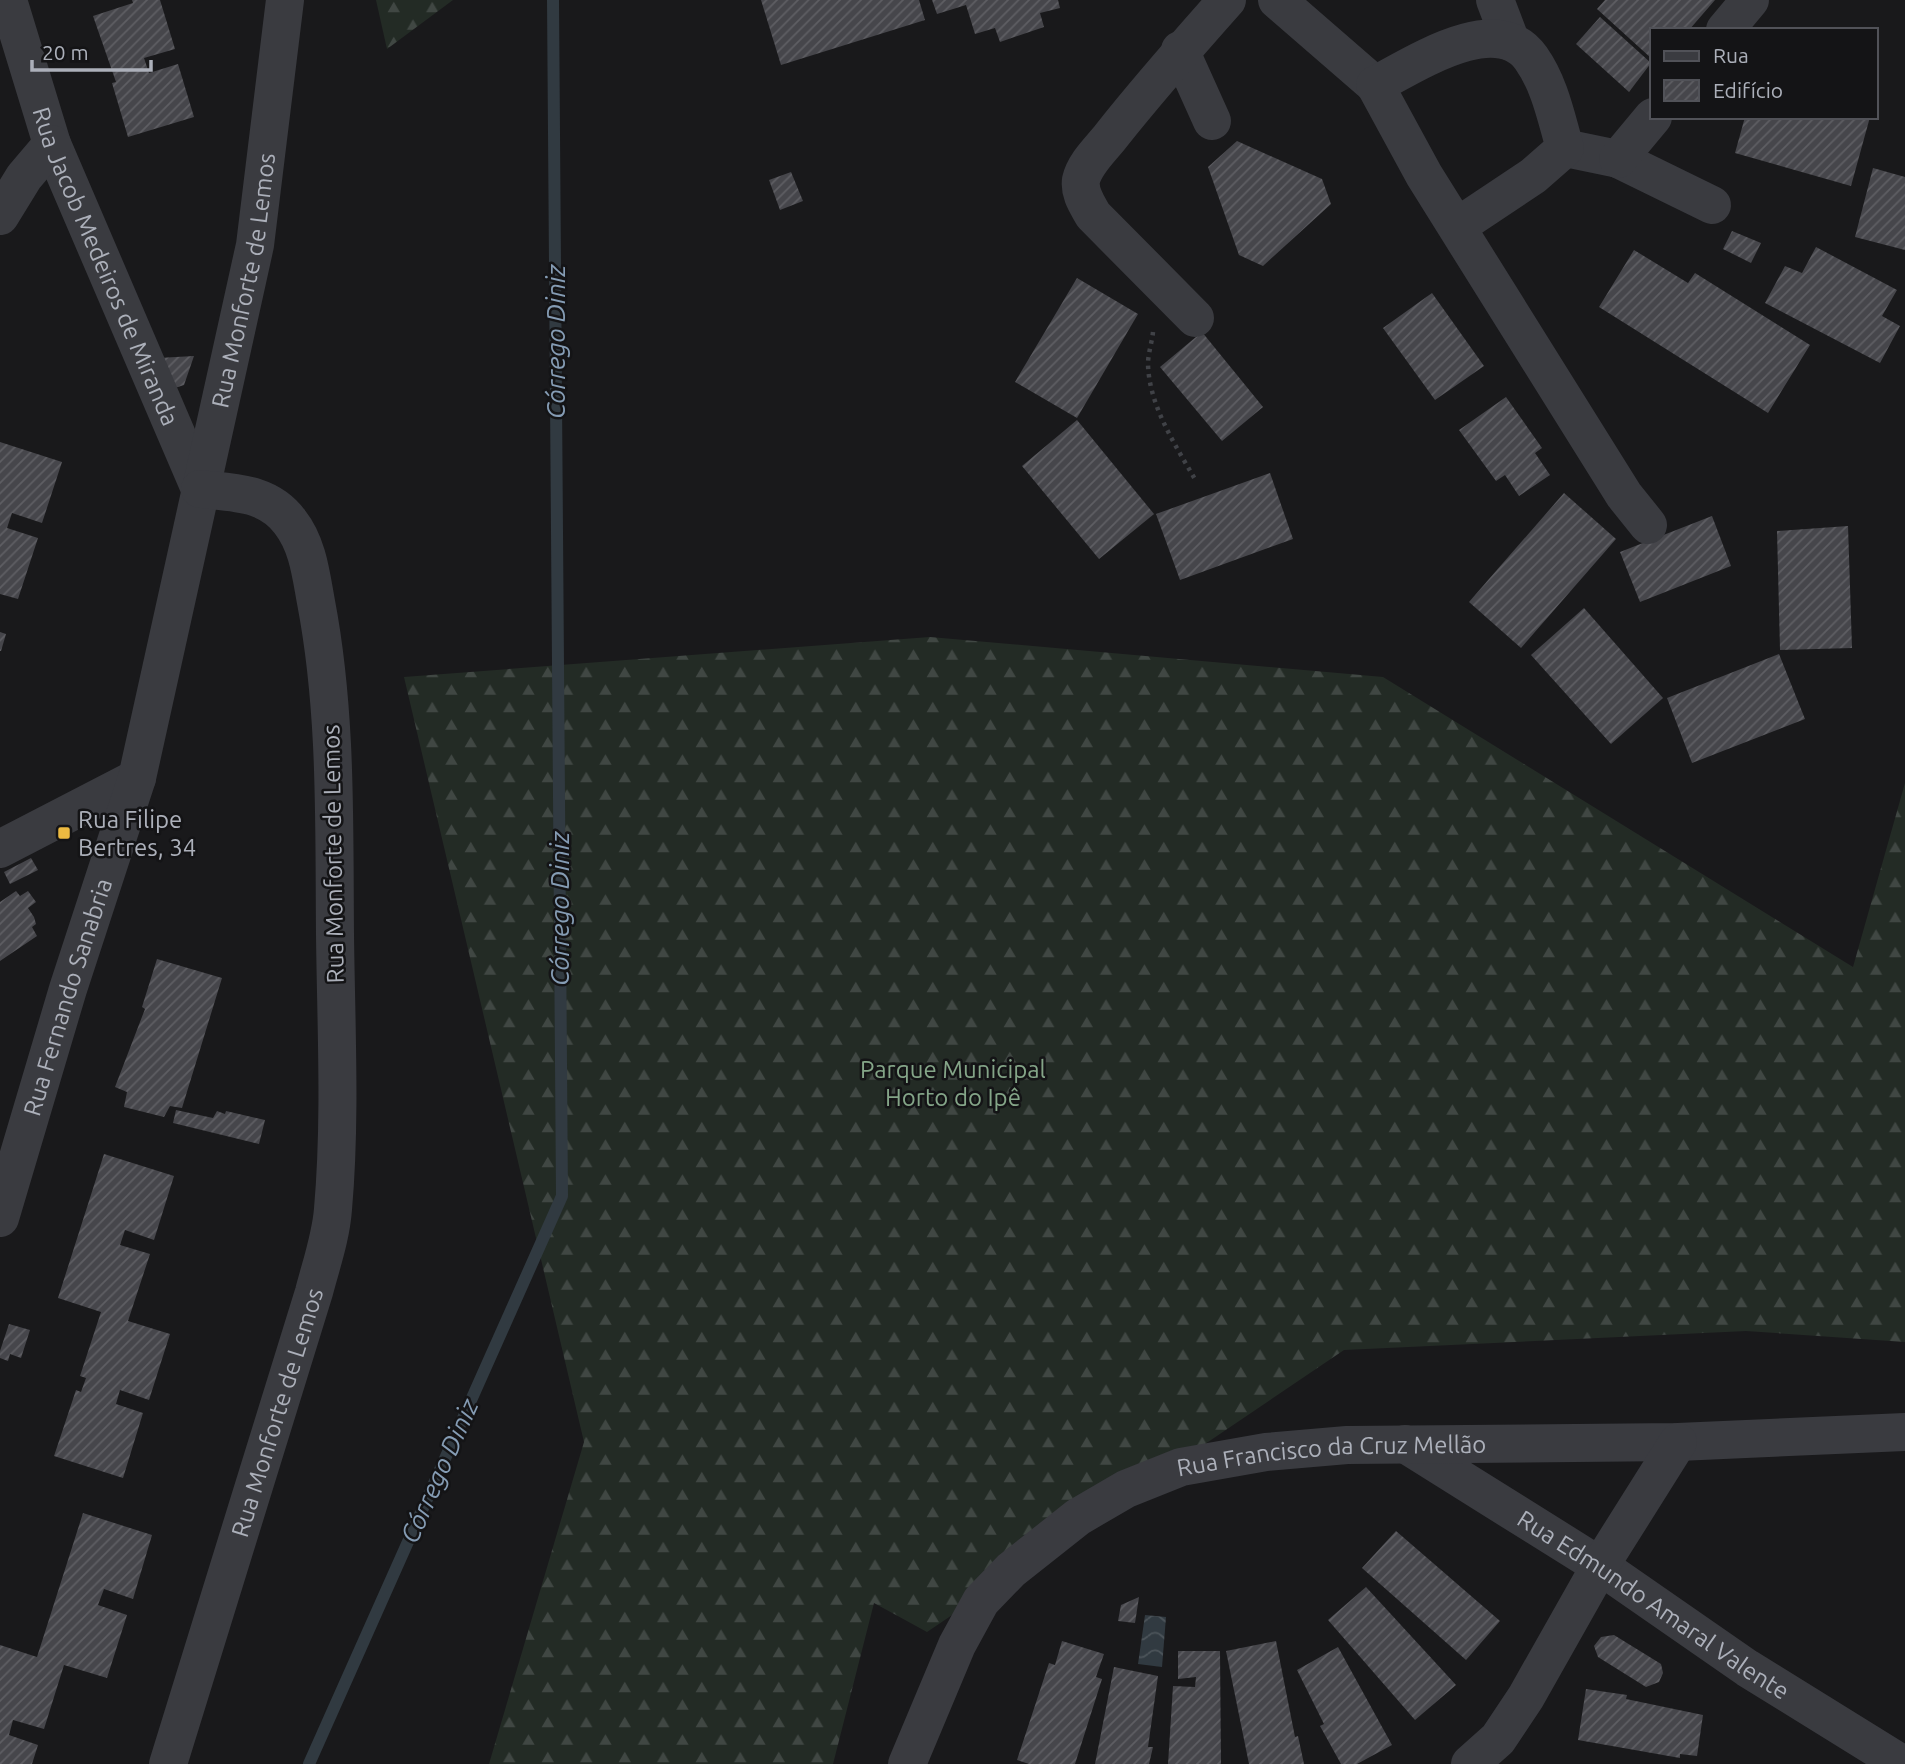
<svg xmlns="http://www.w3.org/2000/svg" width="1905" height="1764" font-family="Ubuntu,sans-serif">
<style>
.forest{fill:url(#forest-firs)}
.water{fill:url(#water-waves)}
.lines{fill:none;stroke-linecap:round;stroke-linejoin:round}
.stream{stroke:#313a41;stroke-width:12}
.building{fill:url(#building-hatch)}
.path{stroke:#404247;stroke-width:4.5;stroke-dasharray:3.5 5;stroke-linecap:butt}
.minor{stroke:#3a3b40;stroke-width:38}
.poi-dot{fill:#ecba41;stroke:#141416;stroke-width:2.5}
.labels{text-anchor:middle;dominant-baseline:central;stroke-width:5;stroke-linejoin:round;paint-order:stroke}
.street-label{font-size:24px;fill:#acb0ba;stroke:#141416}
.poi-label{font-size:24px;fill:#acb0ba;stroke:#141416;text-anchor:start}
.park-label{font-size:24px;fill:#84a588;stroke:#141416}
.water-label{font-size:26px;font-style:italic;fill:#859cb4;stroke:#141416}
</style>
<defs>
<pattern id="forest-firs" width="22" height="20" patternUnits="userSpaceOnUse" patternTransform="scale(1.75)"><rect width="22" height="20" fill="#232b25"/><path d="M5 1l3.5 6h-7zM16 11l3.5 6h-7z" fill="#404743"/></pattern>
<pattern id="water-waves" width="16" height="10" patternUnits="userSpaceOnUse" patternTransform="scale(1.75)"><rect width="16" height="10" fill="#313a41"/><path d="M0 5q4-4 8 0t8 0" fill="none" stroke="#4c545a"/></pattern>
<pattern id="building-hatch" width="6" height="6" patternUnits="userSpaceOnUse" patternTransform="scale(1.75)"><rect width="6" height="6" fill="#46464b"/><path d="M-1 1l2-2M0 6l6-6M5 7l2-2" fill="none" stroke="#5e5e63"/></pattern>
</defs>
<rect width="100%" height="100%" fill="#19191b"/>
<g class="forest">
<path d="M 376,0 L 453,0 L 387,49 Z"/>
<path d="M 930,637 L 1383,677 L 1853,967 L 1905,783 L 1905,1342 L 1746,1331 L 1344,1350 L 927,1632 L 874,1603 L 833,1764 L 489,1764 L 584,1442 L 404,677 Z"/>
</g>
<path class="water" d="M 1145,1615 L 1166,1617 L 1162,1667 L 1138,1664 Z"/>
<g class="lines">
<path class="stream" d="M 309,1764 L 562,1196 L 553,0"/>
</g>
<g class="building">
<path d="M 132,0 L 160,0 L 175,49 L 144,58 L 149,73 L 178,64 L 194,117 L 128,137 L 112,83 L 116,82 L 93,16 L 133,3 Z"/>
<path d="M 761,0 L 919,0 L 925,20 L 781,65 Z"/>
<path d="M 932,0 L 1058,0 L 1060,8 L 1040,13 L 1044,27 L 1000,42 L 995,28 L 975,34 L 966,5 L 937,14 Z"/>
<path d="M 1605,0 L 1715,0 L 1689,30 L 1651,30 L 1651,58 L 1597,9 Z"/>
<path d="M 1600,17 L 1651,63 L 1629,92 L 1576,44 Z"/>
<path d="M 1745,117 L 1870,117 L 1851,186 L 1735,153 Z"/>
<path d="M 1237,141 L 1322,179 L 1331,204 L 1263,266 L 1239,255 L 1208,167 Z"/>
<path d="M 1873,168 L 1905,177 L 1905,250 L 1855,237 Z"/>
<path d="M 791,172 L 803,201 L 780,210 L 769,180 Z"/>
<path d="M 1732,231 L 1761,243 L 1751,263 L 1723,249 Z"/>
<path d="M 1816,247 L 1897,290 L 1882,316 L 1900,326 L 1880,363 L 1765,303 L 1785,266 L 1802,273 Z"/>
<path d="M 1634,250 L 1688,283 L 1695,273 L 1810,345 L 1768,413 L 1599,307 Z"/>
<path d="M 1077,278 L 1138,314 L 1077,418 L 1015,382 Z"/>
<path d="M 1432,293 L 1484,366 L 1435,400 L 1383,328 Z"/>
<path d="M 1202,332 L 1263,407 L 1222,441 L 1160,367 Z"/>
<path d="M 194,356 L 184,385 L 172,389 L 158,358 Z"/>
<path d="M 1506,397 L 1542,448 L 1535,453 L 1550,475 L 1519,496 L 1505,475 L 1496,481 L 1459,430 Z"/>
<path d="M 1077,420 L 1154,514 L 1099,559 L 1022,466 Z"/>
<path d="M 0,442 L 62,462 L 42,523 L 12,513 L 7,528 L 38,538 L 18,599 L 0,594 Z"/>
<path d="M 1270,473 L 1293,539 L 1180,580 L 1156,514 Z"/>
<path d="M 1564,493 L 1616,539 L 1521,648 L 1469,602 Z"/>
<path d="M 1712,516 L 1731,566 L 1640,602 L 1620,552 Z"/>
<path d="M 1848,526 L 1852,648 L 1780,650 L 1777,531 Z"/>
<path d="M 1584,608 L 1663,698 L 1611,744 L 1531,655 Z"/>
<path d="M 0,632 L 6,634 L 1,651 L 0,651 Z"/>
<path d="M 1779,654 L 1805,719 L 1692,763 L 1667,698 Z"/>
<path d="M 31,858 L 38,870 L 10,884 L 4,872 Z"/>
<path d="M 16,891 L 20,896 L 28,891 L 36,902 L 28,908 L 34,917 L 36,924 L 32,927 L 37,936 L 0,961 L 0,902 Z"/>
<path d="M 157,959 L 222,978 L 182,1108 L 170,1106 L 164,1117 L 124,1107 L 127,1092 L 115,1087 L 145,1009 L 142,1007 Z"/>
<path d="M 176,1110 L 213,1118 L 217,1111 L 225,1114 L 226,1111 L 265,1120 L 259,1144 L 173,1123 Z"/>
<path d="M 104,1154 L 174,1176 L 154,1240 L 125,1230 L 120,1245 L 150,1254 L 128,1321 L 170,1334 L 149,1400 L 120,1390 L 116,1404 L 143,1413 L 123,1478 L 54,1456 L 76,1390 L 81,1392 L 86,1378 L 80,1376 L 101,1312 L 58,1298 Z"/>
<path d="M 9,1324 L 30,1330 L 21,1358 L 10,1354 L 8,1361 L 0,1358 L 0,1351 Z"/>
<path d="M 83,1513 L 152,1535 L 133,1599 L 104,1589 L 98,1605 L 127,1615 L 107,1678 L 64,1665 L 44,1729 L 13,1720 L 9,1735 L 38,1745 L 32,1764 L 0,1764 L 0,1645 L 37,1657 Z"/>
<path d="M 1396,1531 L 1500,1621 L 1466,1660 L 1362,1568 Z"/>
<path d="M 1366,1587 L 1456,1685 L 1415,1720 L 1328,1620 Z"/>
<path d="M 1139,1597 L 1135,1623 L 1118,1621 L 1121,1605 Z"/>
<path d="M 1614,1635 L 1661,1664 L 1663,1673 L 1659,1682 L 1646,1687 L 1598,1657 L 1594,1646 L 1601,1637 Z"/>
<path d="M 1062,1641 L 1104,1654 L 1096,1677 L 1102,1679 L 1075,1764 L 1029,1764 L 1017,1760 L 1049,1663 L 1055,1665 Z"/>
<path d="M 1276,1641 L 1295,1737 L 1298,1736 L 1304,1764 L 1249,1764 L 1226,1651 Z"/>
<path d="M 1338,1647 L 1392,1745 L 1357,1764 L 1341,1764 L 1320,1726 L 1324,1724 L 1297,1670 Z"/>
<path d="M 1178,1651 L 1220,1651 L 1221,1764 L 1168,1764 L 1173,1686 L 1195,1687 L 1196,1677 L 1178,1679 Z"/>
<path d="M 1114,1667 L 1158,1676 L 1148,1747 L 1153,1747 L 1149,1764 L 1095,1764 Z"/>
<path d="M 1586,1689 L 1627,1695 L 1626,1699 L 1703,1715 L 1697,1756 L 1680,1754 L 1680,1758 L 1578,1740 Z"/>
</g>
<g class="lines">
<path class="path" d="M 1153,332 C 1152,342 1148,354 1148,364 C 1149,406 1176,446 1196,481"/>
<g class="minor">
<path id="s1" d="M 8,0 L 52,144 L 200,489"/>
<path d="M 1277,0 L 1375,85"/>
<path d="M 1495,0 L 1511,42"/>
<path d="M 1725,30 L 1750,0"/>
<path d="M 1180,50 L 1212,121"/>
<path d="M 1565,148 L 1618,159 L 1712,205"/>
<path d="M 1618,159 L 1653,117"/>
<path d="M 0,216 L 24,177 L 52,144"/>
<path d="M 1458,226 L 1533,176 L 1565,148 C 1556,117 1550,85 1531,58 C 1497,9 1412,66 1375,85 L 1424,175 L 1624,495 L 1648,525"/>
<path d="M 1195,318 L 1093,215 C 1087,204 1079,193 1081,180 C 1085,163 1101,149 1111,136 C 1149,88 1187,45 1227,0"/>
<path d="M 0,849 L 137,778"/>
<path id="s2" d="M 0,1218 L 68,989 L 137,778 L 255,245 L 285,0"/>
<path id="s3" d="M 1405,1444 L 1600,1566 L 1747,1668 L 1902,1764"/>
<path id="s4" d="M 168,1764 L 314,1292 C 321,1265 331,1237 333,1209 C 341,1118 336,1026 335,934 C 334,824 337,712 316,602 C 311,575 308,545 290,522 C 268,492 234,493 200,489"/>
<path id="s5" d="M 907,1764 L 957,1645 L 981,1601 L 1011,1570 L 1078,1517 L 1126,1489 L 1181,1467 L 1266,1452 L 1347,1445 L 1678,1442 L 1905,1432"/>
<path d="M 1470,1764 L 1498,1739 L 1526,1697 L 1600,1566 L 1678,1442"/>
</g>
</g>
<rect class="poi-dot" x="57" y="826" width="14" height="14" rx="3.5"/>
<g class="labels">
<g class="street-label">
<text stroke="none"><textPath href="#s1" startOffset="284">Rua Jacob Medeiros de Miranda</textPath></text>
<text stroke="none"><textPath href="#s2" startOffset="970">Rua Monforte de Lemos</textPath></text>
<text transform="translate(333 854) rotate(-91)">Rua Monforte de Lemos</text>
<text stroke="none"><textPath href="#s2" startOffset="231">Rua Fernando Sanabria</textPath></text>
<text stroke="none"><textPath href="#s4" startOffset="368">Rua Monforte de Lemos</textPath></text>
<text stroke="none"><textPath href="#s5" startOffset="574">Rua Francisco da Cruz Mellão</textPath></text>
<text stroke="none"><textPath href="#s3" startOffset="296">Rua Edmundo Amaral Valente</textPath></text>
</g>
<g class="poi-label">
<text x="78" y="819">Rua Filipe<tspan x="78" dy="28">Bertres, 34</tspan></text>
</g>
<g class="park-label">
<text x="953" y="1069">Parque Municipal<tspan x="953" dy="28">Horto do Ipê</tspan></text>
</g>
<g class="water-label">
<text transform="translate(555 342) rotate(-90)">Córrego Diniz</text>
<text transform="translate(559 909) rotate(-90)">Córrego Diniz</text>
<text transform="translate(439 1471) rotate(-66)">Córrego Diniz</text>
</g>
</g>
<rect x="1650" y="28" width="228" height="91" fill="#141416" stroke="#515258" stroke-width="2"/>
<rect x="1664" y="51" width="35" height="10" fill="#3a3b40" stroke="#515258" stroke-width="2"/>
<text x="1713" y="63" font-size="21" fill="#acb0ba">Rua</text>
<rect x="1664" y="80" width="35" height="21" fill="url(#building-hatch)" stroke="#515258" stroke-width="2"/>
<text x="1713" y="98" font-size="21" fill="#acb0ba">Edifício</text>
<path d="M32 60v10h119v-10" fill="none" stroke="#acb0ba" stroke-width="3.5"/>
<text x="42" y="60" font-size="21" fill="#acb0ba" stroke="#141416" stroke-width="5" paint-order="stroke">20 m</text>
</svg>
